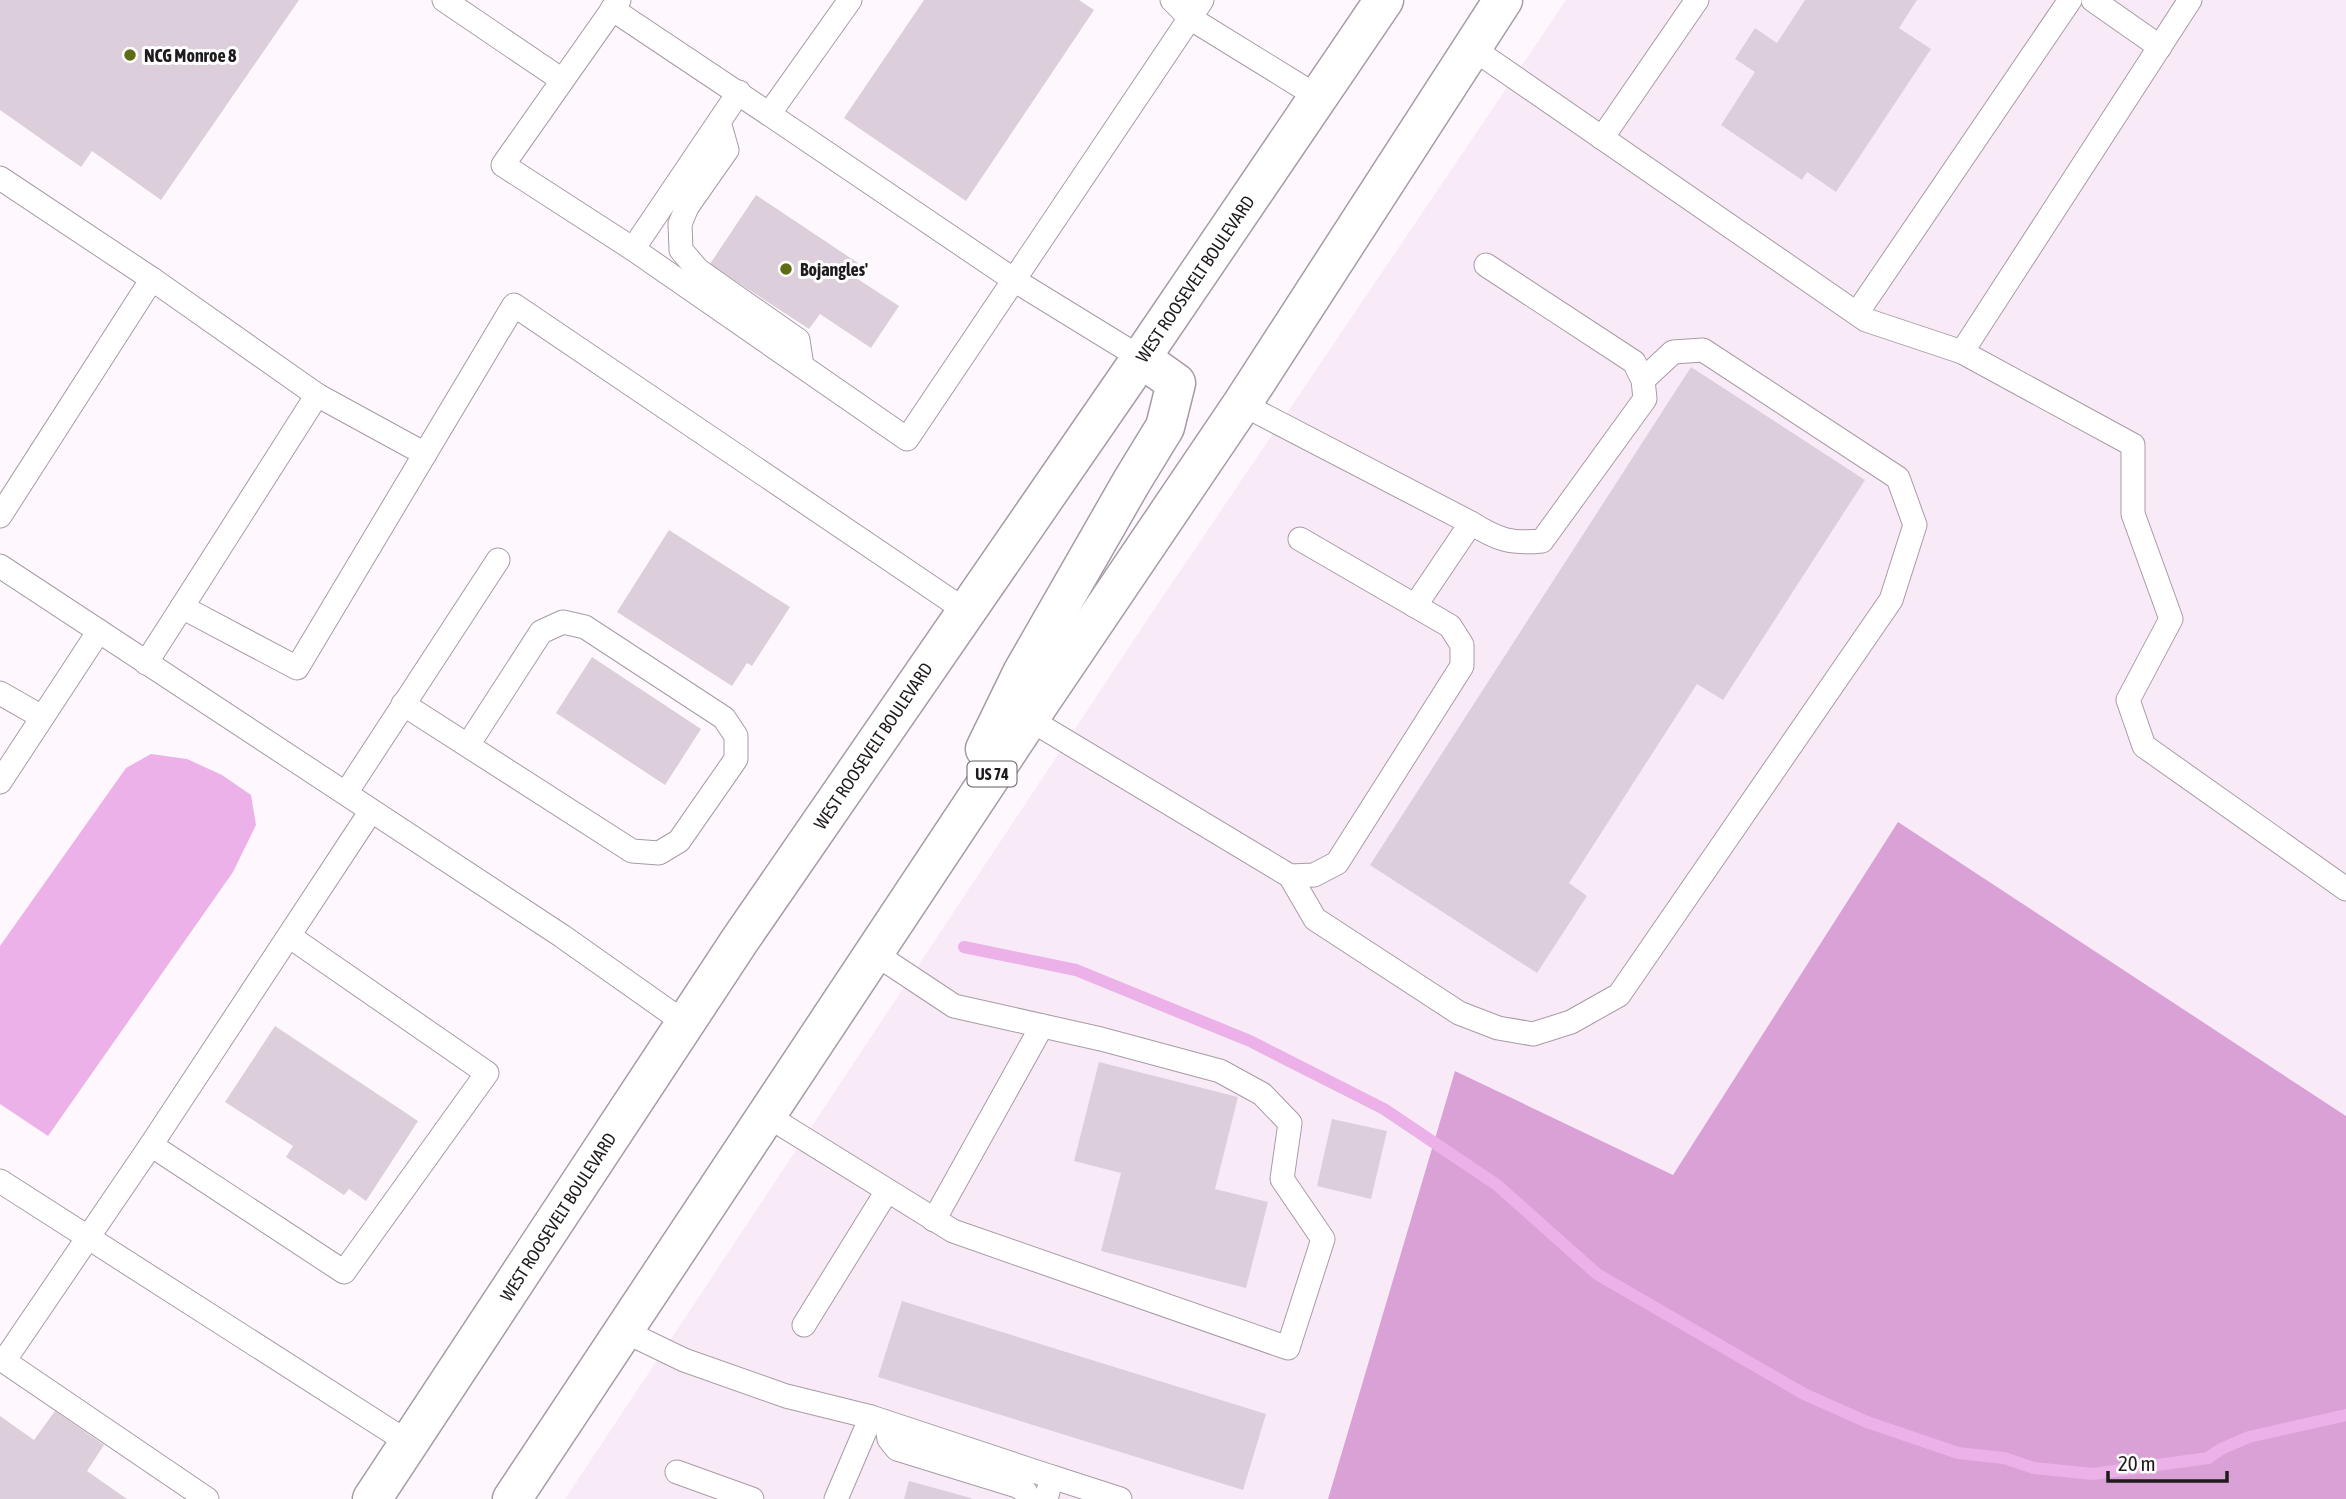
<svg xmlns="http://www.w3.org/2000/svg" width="2346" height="1499" font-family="'Asap Condensed',sans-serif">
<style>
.built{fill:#f9eaf8}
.forest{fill:#d9a1d6}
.water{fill:#ebb1e8}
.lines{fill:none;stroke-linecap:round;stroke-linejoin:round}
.stream{stroke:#ebb1e8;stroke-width:12}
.building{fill:#dccfdb}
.lane-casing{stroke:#a79ba6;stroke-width:25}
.highway-casing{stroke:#a79ba6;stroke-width:41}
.lane{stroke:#fff;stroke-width:23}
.highway{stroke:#fff;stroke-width:38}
.poi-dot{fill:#5e6c15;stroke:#fff;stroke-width:2.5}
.labels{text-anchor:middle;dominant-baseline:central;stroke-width:6;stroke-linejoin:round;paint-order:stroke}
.shield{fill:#fff;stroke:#625f62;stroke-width:2}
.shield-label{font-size:16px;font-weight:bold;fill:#1e1a1e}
.poi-label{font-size:18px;font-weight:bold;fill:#1e1a1e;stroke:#fff;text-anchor:start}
.street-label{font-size:18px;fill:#1e1a1e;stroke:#fff}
</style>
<rect width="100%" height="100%" fill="#fff7fe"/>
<path class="built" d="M 1566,0 L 2346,0 L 2346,1116 L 1898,823 L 1673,1175 L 1455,1071 L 1328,1499 L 565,1499 L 1151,614 Z"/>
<path class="forest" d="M 1898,822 L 2346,1116 L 2346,1499 L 1328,1499 L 1455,1071 L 1673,1175 Z"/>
<path class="water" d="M 151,754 L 187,759 L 222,775 L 251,795 L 256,825 L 233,872 L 48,1136 L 0,1104 L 0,946 L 126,768 Z"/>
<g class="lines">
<path class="stream" d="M 964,947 L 1076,970 L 1250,1041 L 1384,1109 L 1497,1185 L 1597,1274 L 1804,1394 L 1867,1422 L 1958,1453 L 2004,1458 L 2034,1468 L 2093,1474 L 2208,1458 L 2221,1449 L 2249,1437 L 2346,1415"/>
</g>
<g class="building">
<path d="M 0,0 L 299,0 L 161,200 L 92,151 L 81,167 L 0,110 Z"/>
<path d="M 924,0 L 1079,0 L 1094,10 L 966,201 L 844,118 Z"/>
<path d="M 1805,0 L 1917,0 L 1899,28 L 1931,49 L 1836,192 L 1807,172 L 1802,180 L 1721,125 L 1755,72 L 1735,59 L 1755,28 L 1777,43 Z"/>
<path d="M 756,195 L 858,263 L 850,274 L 899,306 L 871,348 L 820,314 L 809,329 L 710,264 Z"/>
<path d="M 1691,367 L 1865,480 L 1723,700 L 1697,684 L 1569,883 L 1587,896 L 1537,973 L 1370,865 Z"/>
<path d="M 669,530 L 790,607 L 752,666 L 747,663 L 732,686 L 617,612 Z"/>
<path d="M 592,657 L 701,729 L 665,785 L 556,713 Z"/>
<path d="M 275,1026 L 418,1121 L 366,1201 L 349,1189 L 344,1195 L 286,1157 L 293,1146 L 225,1102 Z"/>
<path d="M 1099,1062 L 1238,1097 L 1215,1189 L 1268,1202 L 1246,1288 L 1101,1251 L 1121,1173 L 1074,1161 Z"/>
<path d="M 1332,1119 L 1387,1131 L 1371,1199 L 1317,1186 Z"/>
<path d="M 902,1301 L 1266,1414 L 1243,1490 L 878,1377 Z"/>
<path d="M 55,1411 L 104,1445 L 87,1471 L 127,1499 L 0,1499 L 0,1416 L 34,1440 Z"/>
<path d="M 909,1481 L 971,1498 L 971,1499 L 904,1499 Z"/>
</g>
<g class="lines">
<defs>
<g id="lane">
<path d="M 444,0 L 562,80"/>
<path d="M 619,0 L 503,165 L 633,249 L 907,439 L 1202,0"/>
<path d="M 850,0 L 769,114 L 1014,280 L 1141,358"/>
<path d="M 1172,0 L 1190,18 L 1318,97"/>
<path d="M 2093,0 L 2160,47"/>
<path d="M 2190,0 L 1962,352 L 2133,445 L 2133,514 L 2171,619 L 2128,700 L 2144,746 L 2346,889"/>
<path d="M 612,9 L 769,114"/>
<path d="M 1472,48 L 1866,320 L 1962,352"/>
<path d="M 719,122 L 727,150 L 687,207 L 680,224 L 681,250 L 698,270 L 798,340 L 802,366"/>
<path d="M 1602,138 L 1697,0"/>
<path d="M 0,178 L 152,279 L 317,395 L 425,454"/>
<path d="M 633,249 L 739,92"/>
<path d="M 1857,313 L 2070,0"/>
<path d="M 1242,404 L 1471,523 C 1498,540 1511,544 1542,541 L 1645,399 L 1643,380 L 1634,362 L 1486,265"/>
<path d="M 0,516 L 152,279"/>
<path d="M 0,566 L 562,936 L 685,1023"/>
<path d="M 1415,606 L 1471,523"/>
<path d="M 182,607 L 317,395"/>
<path d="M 146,663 L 182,607 L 297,668 L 514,305 L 966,611"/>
<path d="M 0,693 L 42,717"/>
<path d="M 403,704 L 632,851 L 659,853 L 679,841 L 736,759 L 736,736 L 724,718 L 585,627 L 563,622 L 541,632 L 468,745"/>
<path d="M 1029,719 L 1290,876 L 1314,875 L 1337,863 L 1462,666 L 1462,645 L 1450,626 L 1300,539"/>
<path d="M 0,782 L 99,631"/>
<path d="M 346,793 L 498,560"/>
<path d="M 1290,876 L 1315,919 L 1459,1013 L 1498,1028 L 1533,1034 L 1571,1022 L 1619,995 L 1891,600 L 1915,525 L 1898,478 L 1703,350 L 1673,352 L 1643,380"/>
<path d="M 766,1115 L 953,1231 L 1288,1348 L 1323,1239 L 1282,1179 L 1290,1123 L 1262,1094 L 1220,1071 L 1101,1039 L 954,1006 L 874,953"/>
<path d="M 151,1145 L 344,1272 L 487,1073 L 289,936"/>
<path d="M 0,1181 L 409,1443"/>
<path d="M 934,1220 L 1042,1026"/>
<path d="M 804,1325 L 887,1191"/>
<path d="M 624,1331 L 684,1360 L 786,1396 L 871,1417 L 1052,1477 L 1046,1499"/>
<path d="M 886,1422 L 889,1439 L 897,1449 L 1017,1486 L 1025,1491 L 1029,1499"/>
<path d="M 677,1472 L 752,1499"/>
<path d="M 1052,1477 L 1120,1499"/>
<path d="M 207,1499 L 4,1361 L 151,1145 L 371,811"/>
<path d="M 836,1499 L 871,1417"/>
</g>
<g id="highway">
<path d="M 985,749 L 1022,673 L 1132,481 L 1165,427 L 1176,383 L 1141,358"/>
<path d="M 372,1499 L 740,940 L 1141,358 L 1384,0"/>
<path d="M 512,1499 L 1029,719 L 1242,404 L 1503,0"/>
</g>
</defs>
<use href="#lane" class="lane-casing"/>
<use href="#highway" class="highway-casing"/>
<use href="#lane" class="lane"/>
<use href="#highway" class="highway"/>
</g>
<g class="poi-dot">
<circle cx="130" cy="55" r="7"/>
<circle cx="786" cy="269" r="7"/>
</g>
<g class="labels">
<rect class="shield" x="967.5" y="761.5" width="49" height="25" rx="5"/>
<g class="shield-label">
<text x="992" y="774">US 74</text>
</g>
<g class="poi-label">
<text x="144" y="55">NCG Monroe 8</text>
<text x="800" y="269">Bojangles'</text>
</g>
<g class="street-label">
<text transform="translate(1195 279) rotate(-56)">WEST ROOSEVELT BOULEVARD</text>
<text transform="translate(873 746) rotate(-56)">WEST ROOSEVELT BOULEVARD</text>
<text transform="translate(558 1217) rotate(-57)">WEST ROOSEVELT BOULEVARD</text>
</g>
</g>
<path d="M2108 1471v10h119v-10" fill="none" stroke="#1e1a1e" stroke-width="3.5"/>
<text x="2118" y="1471" font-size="21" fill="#1e1a1e" stroke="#ffffff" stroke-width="5" paint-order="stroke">20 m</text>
</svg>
